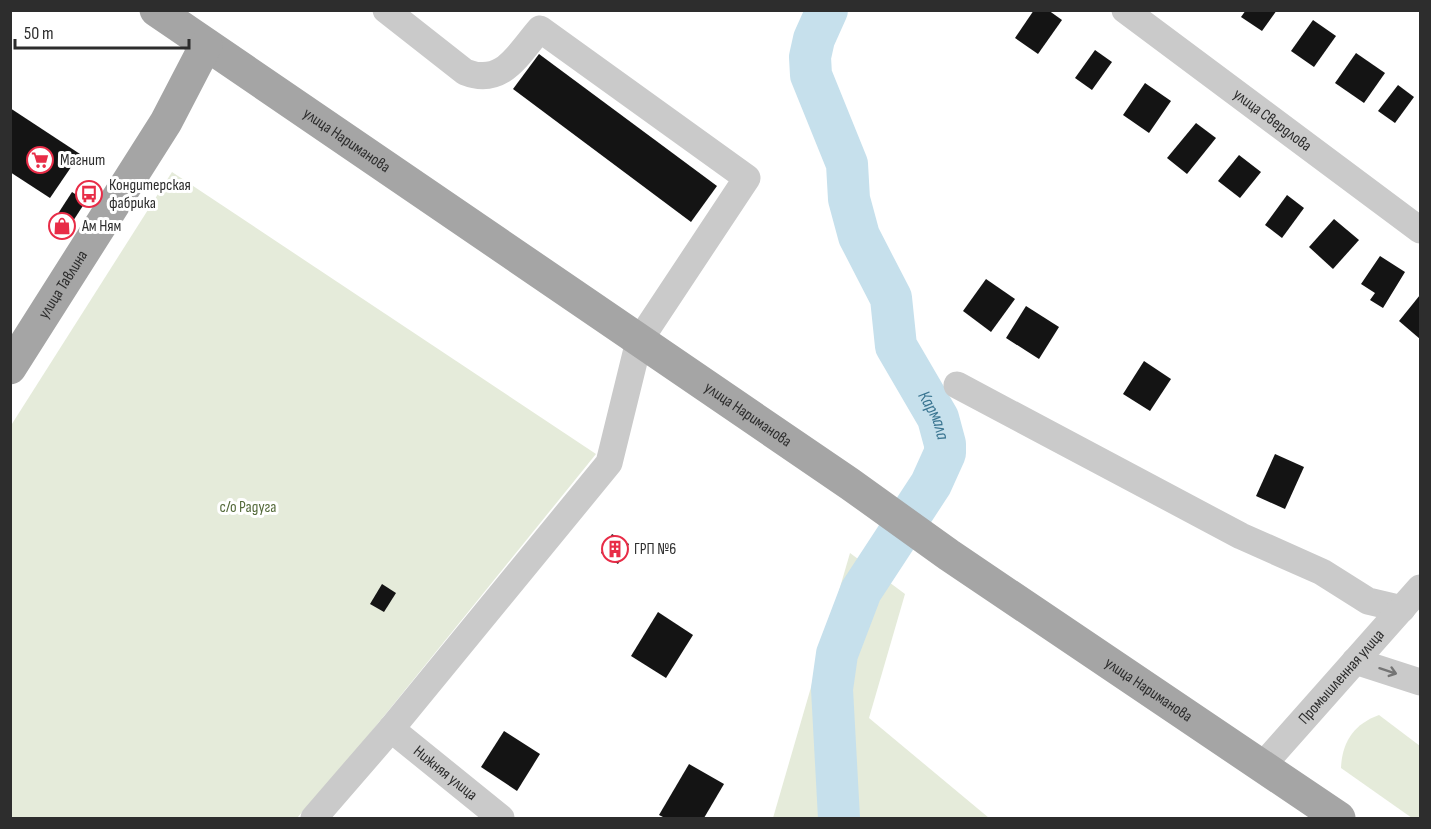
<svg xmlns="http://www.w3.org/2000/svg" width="1431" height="829" font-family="'Sofia Sans Condensed',sans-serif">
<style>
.green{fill:#e5ebda}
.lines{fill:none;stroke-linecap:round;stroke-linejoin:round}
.river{stroke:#c6e0ec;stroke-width:42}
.building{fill:#141414}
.minor{stroke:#cacaca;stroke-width:27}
.major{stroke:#a5a5a5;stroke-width:33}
.oneway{stroke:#747474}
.labels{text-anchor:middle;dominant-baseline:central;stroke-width:6;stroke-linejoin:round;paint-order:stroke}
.street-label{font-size:16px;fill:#2d2d2d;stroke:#fff}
.poi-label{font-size:16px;fill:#2d2d2d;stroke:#fff;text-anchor:start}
.park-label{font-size:16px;fill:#546a3a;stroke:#fff}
.water-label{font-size:18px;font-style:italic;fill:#3a7591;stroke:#fff}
</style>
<rect width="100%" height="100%" fill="#fff"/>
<g class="green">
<path d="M 172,172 L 596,454 L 359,747 L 297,818 L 11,818 L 10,427 Z"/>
<path d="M 850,553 L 905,594 L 869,718 L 989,818 L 773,818 Z"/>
<path d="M 1379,715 L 1420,746 L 1420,818 L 1412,818 L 1341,768 C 1342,742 1354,724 1379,715 Z"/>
</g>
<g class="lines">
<path class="river" id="s1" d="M 827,10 L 814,39 L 810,57 L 811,75 L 847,164 L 849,199 L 859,236 L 891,298 L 896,346 L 938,418 L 945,444 L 945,453 L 931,484 L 861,591 L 837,654 L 832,689 L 839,818"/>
</g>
<g class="building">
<path d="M 1034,10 L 1048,10 L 1062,20 L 1038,54 L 1015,38 Z"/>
<path d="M 1246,10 L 1277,10 L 1262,31 L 1241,17 Z"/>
<path d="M 1313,20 L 1336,36 L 1314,67 L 1291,51 Z"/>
<path d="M 1095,50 L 1112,62 L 1092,90 L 1075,78 Z"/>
<path d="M 1356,53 L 1385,73 L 1364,103 L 1335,83 Z"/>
<path d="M 539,54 L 717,186 L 691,222 L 513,89 Z"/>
<path d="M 1145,83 L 1171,101 L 1149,133 L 1123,115 Z"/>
<path d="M 1398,85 L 1414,97 L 1395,123 L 1378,111 Z"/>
<path d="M 10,108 L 80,154 L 50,198 L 10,172 Z"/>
<path d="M 1196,123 L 1216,138 L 1187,174 L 1167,158 Z"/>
<path d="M 1239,155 L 1261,172 L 1240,198 L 1218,181 Z"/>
<path d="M 72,192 L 86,201 L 64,235 L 50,226 Z"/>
<path d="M 1287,195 L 1304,208 L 1282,238 L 1265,225 Z"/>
<path d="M 1334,219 L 1359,240 L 1333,269 L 1309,247 Z"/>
<path d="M 1380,256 L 1405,272 L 1383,308 L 1370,300 L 1375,293 L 1361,284 Z"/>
<path d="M 986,279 L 1015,299 L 991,332 L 963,311 Z"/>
<path d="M 1420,295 L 1420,339 L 1399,321 Z"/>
<path d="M 1026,306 L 1059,327 L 1039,359 L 1006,338 Z"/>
<path d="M 1144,361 L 1171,379 L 1150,411 L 1123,394 Z"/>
<path d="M 1275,454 L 1304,467 L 1285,509 L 1256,496 Z"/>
<path d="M 612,534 L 629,544 L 618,564 L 601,553 Z"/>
<path d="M 382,584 L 396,593 L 384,612 L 370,604 Z"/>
<path d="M 658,612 L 693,635 L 666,678 L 631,656 Z"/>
<path d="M 504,731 L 540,754 L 517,791 L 481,767 Z"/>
<path d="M 689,764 L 724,784 L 704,818 L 665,818 L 659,815 Z"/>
</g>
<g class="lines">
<g class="minor">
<path id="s2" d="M 1125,10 L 1420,230"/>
<path d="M 957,385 L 1241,536 L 1322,572 L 1368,601 L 1402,609"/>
<path d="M 1355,661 L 1420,682"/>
<path id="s3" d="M 391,729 L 501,818"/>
<path id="s4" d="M 1263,765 L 1420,588"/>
<path d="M 314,818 L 391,729 L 609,463 L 639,341 L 747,178 L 540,29 C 518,54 503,87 465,72 L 386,10"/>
</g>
<g class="major">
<path id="s5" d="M 156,10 L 850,484 L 949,555 L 1339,818"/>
<path id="s6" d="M 10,368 L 166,122 L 206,45"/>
</g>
</g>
<defs><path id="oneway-shaft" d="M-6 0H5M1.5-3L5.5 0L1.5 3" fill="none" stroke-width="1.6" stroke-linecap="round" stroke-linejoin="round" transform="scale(1.5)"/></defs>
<use class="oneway" href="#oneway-shaft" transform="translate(1388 671) rotate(18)"/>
<defs>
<symbol id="supermarket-ring" viewBox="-11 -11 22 22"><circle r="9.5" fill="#fff" stroke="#e82c47" stroke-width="1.5"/><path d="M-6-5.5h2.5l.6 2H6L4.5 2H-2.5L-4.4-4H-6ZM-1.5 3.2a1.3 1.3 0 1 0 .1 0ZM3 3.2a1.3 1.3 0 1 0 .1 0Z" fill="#e82c47"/></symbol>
<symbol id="bus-ring" viewBox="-11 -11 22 22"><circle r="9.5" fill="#fff" stroke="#e82c47" stroke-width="1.5"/><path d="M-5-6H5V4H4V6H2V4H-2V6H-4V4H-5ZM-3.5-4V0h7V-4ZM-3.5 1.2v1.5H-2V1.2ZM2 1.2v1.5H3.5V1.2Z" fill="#e82c47"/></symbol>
<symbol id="shop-ring" viewBox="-11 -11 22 22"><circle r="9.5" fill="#fff" stroke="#e82c47" stroke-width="1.5"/><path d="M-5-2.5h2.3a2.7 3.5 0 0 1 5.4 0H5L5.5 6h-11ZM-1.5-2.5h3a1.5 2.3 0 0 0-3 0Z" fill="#e82c47"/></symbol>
<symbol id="building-ring" viewBox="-11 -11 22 22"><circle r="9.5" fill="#fff" stroke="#e82c47" stroke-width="1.5"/><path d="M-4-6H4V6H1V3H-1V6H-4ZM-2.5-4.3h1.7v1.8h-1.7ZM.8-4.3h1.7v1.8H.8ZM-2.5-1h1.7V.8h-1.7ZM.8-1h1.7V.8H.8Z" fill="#e82c47"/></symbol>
</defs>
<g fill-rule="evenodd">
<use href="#supermarket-ring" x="25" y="145" width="30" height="30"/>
<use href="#bus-ring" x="74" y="179" width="30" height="30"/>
<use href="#shop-ring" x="47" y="211" width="30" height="30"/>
<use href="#building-ring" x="600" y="534" width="30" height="30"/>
</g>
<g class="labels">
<g class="street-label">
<text stroke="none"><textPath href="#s2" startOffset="184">улица Свердлова</textPath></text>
<text stroke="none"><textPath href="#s5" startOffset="231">улица Нариманова</textPath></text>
<text stroke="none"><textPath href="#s6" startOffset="99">улица Тавлина</textPath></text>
<text stroke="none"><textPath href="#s5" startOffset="717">улица Нариманова</textPath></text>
<text stroke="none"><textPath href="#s4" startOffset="118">Промышленная улица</textPath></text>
<text stroke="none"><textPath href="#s5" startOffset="1203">улица Нариманова</textPath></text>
<text stroke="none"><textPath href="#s3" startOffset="70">Нижняя улица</textPath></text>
</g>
<g class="poi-label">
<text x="60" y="160">Магнит</text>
<text x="109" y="185">Кондитерская<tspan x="109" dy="18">фабрика</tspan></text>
<text x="82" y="226">Ам Ням</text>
<text x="634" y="549">ГРП №6</text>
</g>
<g class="park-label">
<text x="248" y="507">с/о Радуга</text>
</g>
<g class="water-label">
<text stroke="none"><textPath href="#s1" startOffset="435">Кармала</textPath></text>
</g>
</g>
<rect width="1431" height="829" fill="none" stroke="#2d2d2d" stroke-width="24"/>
<path d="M15 39v9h174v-9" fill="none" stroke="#2d2d2d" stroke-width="3"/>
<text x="24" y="39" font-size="18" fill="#2d2d2d" stroke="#ffffff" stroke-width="4.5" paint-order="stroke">50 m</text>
</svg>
